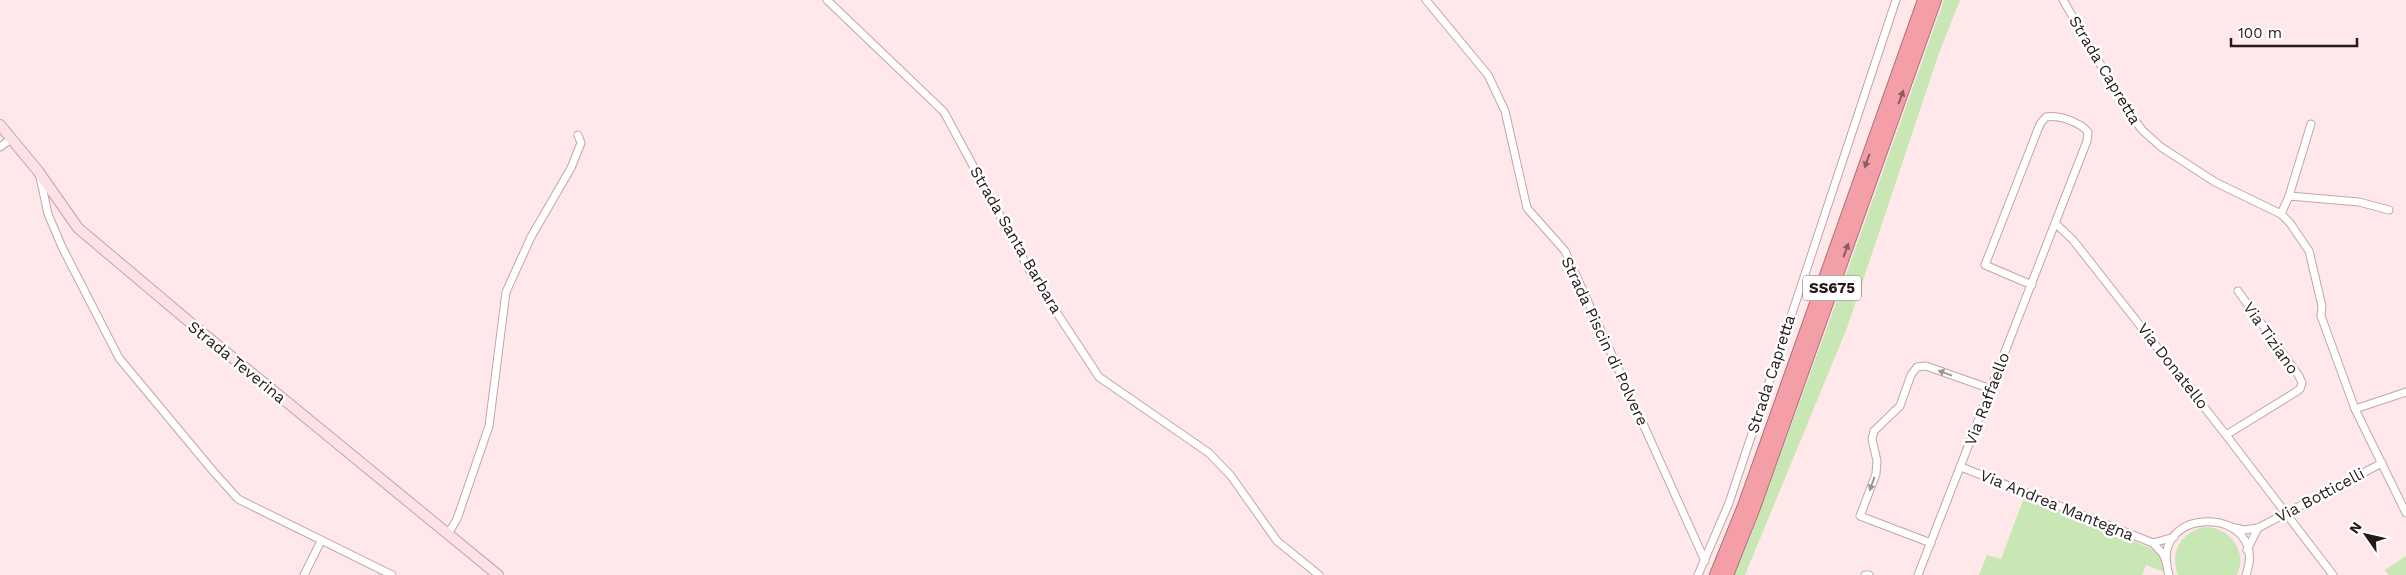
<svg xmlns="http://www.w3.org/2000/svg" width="2406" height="575" font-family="'Work Sans',sans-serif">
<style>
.green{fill:#c8e7b4}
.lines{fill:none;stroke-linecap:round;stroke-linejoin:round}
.street-casing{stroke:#c5a4a7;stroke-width:9}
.secondary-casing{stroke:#c5a4a7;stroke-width:12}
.highway-casing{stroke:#ac7076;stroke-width:14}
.street{stroke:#fff;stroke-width:7}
.secondary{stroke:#fce2e5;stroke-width:10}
.highway{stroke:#f49fa8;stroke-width:12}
.oneway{fill:#8c5c61}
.oneway2{fill:#9d9898}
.labels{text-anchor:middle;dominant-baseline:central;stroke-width:5;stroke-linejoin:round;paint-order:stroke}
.shield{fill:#fff;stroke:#665e5f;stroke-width:1}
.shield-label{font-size:15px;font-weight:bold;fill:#25191a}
.street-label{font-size:16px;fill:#25191a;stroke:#fff}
</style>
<rect width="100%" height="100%" fill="#fee8ea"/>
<g class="green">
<path d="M 1944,0 L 1960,0 L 1939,53 L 1847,328 L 1745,575 L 1733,575 L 1751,535 L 1832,314 Z"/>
<path d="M 2024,498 L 2153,549 L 2159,554 L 2164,572 L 2146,565 L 2142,575 L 1979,575 L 1987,555 L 2001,559 Z"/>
<path d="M 2204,527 C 2230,527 2248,551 2237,575 L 2178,575 C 2169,553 2181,532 2204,527 Z"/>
<path d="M 2406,556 L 2406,575 L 2389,575 L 2385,570 Z"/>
</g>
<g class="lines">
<defs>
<g id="street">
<path d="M 827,0 L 944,112 L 1032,275 L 1099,377 L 1209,453 L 1231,476 L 1277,541 L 1319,575"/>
<path d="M 1426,0 L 1488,75 L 1505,111 L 1527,208 L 1565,251 L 1705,561"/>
<path d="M 2063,0 L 2124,105 L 2142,130 L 2161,147 L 2215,182 L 2281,214 L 2290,223 L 2309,251 L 2322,306 L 2321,316 L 2355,409 L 2406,513"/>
<path d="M 0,147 L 11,139"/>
<path d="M 40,177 L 48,214 L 62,247 L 119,358 L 213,471 L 238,499 L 392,575"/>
<path d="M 2289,196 L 2359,202 L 2389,210"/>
<path d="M 2281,214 L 2289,196 L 2311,124"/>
<path d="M 2055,223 L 2073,240 L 2226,435 L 2333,575"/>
<path d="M 2355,409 L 2406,392"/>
<path d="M 2226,435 L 2291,395 L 2300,389 L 2302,383 L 2299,376 L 2238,291"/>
<path d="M 1961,467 L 2153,543 L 2163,554 L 2167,564"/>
<path d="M 2231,527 L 2244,530 L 2258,528 L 2382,463"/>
<path d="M 448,534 L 457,519 L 489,426 L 506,292 L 531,237 L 571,168 L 581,143 L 578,135"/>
<path d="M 1931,543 L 1860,516 L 1876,474 L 1877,461 L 1872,439 L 1874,431 L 1900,406 L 1911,375 L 1917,367 L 1926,366 L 1991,389"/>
<path d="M 2153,543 L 2174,537"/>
<path d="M 2247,550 L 2258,528"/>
<path d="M 304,575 L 321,541"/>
<path d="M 1698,575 L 1729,503 L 1896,0"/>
<path d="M 1865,575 L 1869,575"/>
<path d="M 1918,575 L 2087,141 L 2088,132 C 2080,122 2059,115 2046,117 L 2040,124 L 1985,265 L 2032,285"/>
<path d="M 2169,575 C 2146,503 2271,505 2246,575"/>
</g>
<path id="secondary" d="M 0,125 L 38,171 L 78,228 L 199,330 L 498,575"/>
<g id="highway">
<path d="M 1716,575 L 1744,506 L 1924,0"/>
<path d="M 1727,575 L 1753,510 L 1935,0"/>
</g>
</defs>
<use href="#street" class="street-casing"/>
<use href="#secondary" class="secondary-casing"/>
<use href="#highway" class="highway-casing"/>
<use href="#street" class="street"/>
<use href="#secondary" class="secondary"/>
<use href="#highway" class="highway"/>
</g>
<defs><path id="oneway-solid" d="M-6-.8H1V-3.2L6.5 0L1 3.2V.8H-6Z" transform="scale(1.25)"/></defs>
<g class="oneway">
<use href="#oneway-solid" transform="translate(1901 97) rotate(-70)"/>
<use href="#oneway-solid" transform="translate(1867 161) rotate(110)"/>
<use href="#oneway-solid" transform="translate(1846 250) rotate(-70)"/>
</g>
<g class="oneway2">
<use href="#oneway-solid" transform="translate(1945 373) rotate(-160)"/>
<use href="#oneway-solid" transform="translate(1872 484) rotate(110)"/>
</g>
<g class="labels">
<rect class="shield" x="1803" y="275.5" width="58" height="25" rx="4"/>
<g class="shield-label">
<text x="1832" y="288">SS675</text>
</g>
<g class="street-label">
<text transform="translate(2105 70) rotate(59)">Strada Capretta</text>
<text transform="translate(1016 240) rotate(60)">Strada Santa Barbara</text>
<text transform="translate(2271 338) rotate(55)">Via Tiziano</text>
<text transform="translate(1605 341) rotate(65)">Strada Piscin di Polvere</text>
<text transform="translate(237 362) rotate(39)">Strada Teverina</text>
<text transform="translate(2173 366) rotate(52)">Via Donatello</text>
<text transform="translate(1771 374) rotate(-72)">Strada Capretta</text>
<text transform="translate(1987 399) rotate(-69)">Via Raffaello</text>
<text transform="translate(2320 495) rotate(-28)">Via Botticelli</text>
<text transform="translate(2057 505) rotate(22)">Via Andrea Mantegna</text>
</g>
</g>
<g transform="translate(2366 535) rotate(304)" stroke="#ffffff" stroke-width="4" paint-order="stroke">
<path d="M0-4L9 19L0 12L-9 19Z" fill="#25191a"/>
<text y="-8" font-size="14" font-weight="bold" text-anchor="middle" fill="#25191a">N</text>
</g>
<path d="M2231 38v8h126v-8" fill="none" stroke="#25191a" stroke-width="2.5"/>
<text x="2238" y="38" font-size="15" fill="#25191a" stroke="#ffffff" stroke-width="4" paint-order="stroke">100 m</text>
</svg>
